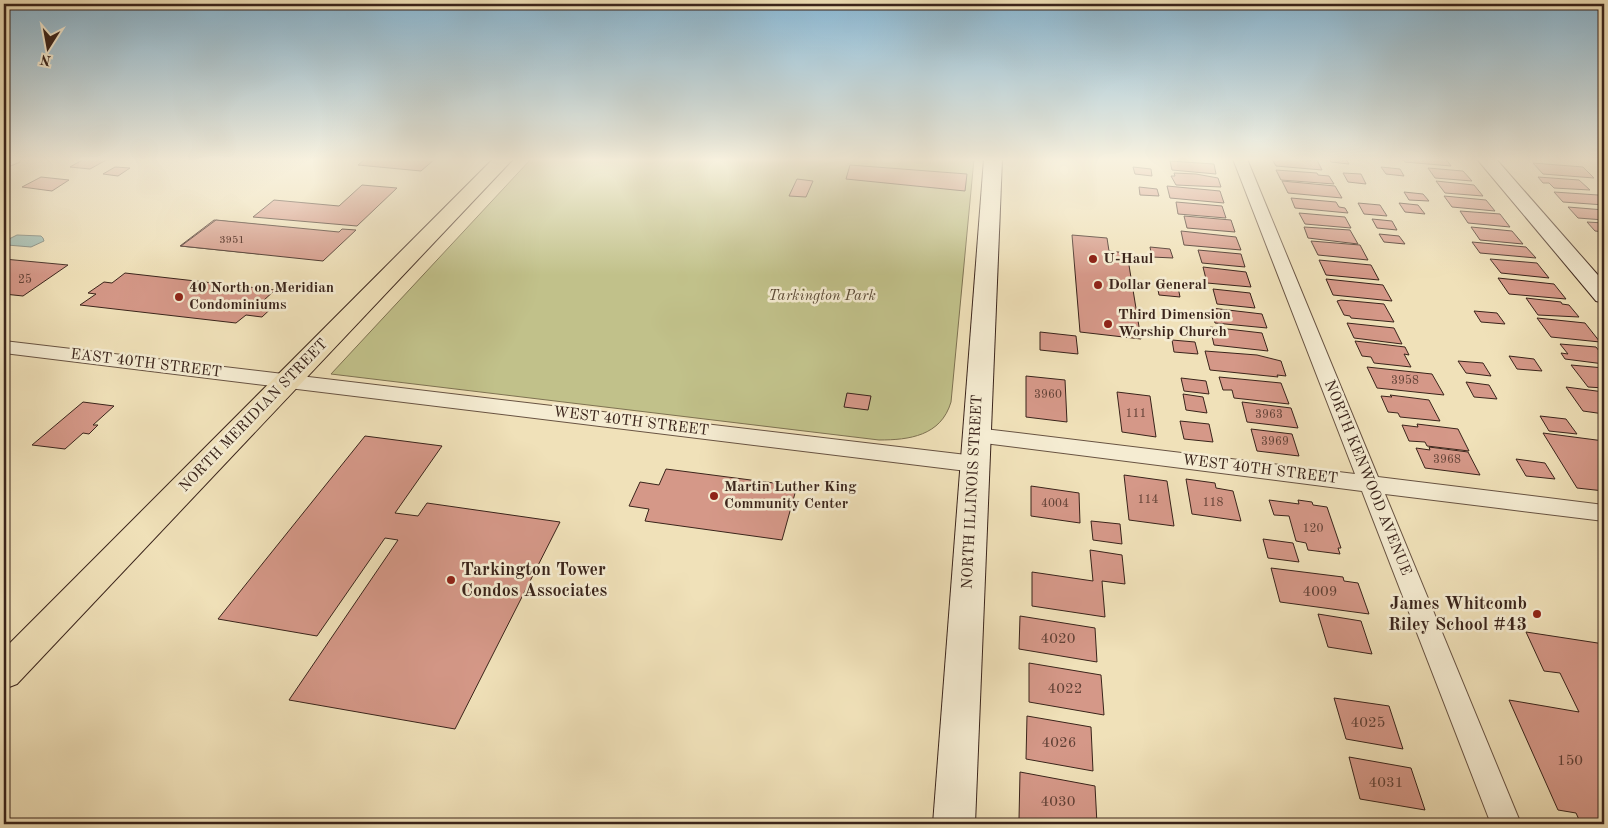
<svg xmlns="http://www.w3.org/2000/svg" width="1608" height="828" font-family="'Old Standard TT',serif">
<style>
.green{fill:#c1c18a;stroke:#7e7252}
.water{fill:#9bbcb4;stroke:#747f77}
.building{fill:#d59888;stroke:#3a241b}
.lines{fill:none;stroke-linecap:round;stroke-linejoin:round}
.street-casing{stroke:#685342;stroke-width:2}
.secondary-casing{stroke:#3a241b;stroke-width:2}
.primary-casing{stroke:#3a241b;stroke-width:2}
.street{fill:#f5ecd2;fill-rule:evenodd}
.secondary{fill:#f5ecd2;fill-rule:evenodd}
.primary{fill:#f0e1b9;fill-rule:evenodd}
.poi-dot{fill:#8f2418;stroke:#f5ecd2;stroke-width:2}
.labels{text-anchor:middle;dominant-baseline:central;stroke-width:5;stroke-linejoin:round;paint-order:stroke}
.far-number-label{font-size:11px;fill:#614136}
.number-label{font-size:12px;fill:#614136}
.poi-label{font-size:15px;font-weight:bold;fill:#3a241b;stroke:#f5ecd2;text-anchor:start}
.park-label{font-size:15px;font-style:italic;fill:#5c4b37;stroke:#f5ecd2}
.street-label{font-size:15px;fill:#3a241b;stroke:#f5ecd2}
.near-number-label{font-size:15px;fill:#614136}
.near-poi-label{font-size:18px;font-weight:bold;fill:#3a241b;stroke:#f5ecd2;text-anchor:start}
</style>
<rect width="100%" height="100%" fill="#f0e1b9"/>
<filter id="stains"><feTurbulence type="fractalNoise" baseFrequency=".004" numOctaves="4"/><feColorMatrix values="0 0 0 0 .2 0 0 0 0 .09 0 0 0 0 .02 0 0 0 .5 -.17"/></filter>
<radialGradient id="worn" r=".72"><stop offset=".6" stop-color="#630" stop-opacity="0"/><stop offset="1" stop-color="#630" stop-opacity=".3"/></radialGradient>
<path class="green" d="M 531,159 L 974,159 L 951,402 C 941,436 909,440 879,440 L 331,374 Z"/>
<path class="water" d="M 17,235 L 41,236 L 43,238 L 44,241 L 31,247 L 7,245 L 9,239 Z"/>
<g class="building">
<path d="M 84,159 L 108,159 L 90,169 L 70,167 Z"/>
<path d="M 365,159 L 435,159 L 421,171 L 358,165 Z"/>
<path d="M 1272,159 L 1317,160 L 1322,170 L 1276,166 Z"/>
<path d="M 1329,159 L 1346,159 L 1349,164 L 1331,162 Z"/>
<path d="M 1403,159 L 1446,159 L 1451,166 L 1405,162 Z"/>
<path d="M 1170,161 L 1214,164 L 1216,174 L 1172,170 Z"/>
<path d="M 1533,163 L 1583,167 L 1594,178 L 1543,174 Z"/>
<path d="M 850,165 L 967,174 L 965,191 L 846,179 Z"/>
<path d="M 115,167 L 130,168 L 118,176 L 103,174 Z"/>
<path d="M 1133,167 L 1151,169 L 1152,176 L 1135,174 Z"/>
<path d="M 1381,167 L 1400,169 L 1404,176 L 1386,174 Z"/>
<path d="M 1428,168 L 1463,171 L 1472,181 L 1435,178 Z"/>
<path d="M 1276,170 L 1317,173 L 1318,175 L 1329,176 L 1334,184 L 1281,180 Z"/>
<path d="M 1174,173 L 1196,174 L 1218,178 L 1221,187 L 1176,185 L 1171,176 L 1175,176 Z"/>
<path d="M 1343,173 L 1361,174 L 1366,184 L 1348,182 Z"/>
<path d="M 41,177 L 69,180 L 52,191 L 22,187 Z"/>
<path d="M 1538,177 L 1579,180 L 1590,190 L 1554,188 L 1549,183 L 1543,183 Z"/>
<path d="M 797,179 L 813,181 L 806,197 L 789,196 Z"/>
<path d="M 1282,181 L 1335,186 L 1342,198 L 1288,193 Z"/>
<path d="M 1436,181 L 1474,185 L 1483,196 L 1445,193 Z"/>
<path d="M 362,185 L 397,188 L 357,226 L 253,217 L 274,200 L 339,206 Z"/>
<path d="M 1167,186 L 1220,191 L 1224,203 L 1170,198 Z"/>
<path d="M 1139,187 L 1157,189 L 1159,196 L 1140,195 Z"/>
<path d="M 1404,192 L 1423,194 L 1429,201 L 1409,200 Z"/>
<path d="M 1554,192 L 1598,195 L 1604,202 L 1604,205 L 1563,202 Z"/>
<path d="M 1444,196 L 1486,200 L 1495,211 L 1452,207 Z"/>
<path d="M 1291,198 L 1336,202 L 1339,207 L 1345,208 L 1348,213 L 1295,208 Z"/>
<path d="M 1176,202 L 1222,206 L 1226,218 L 1178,214 Z"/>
<path d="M 1358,203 L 1380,205 L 1387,216 L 1364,214 Z"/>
<path d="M 1399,203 L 1418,205 L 1425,214 L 1405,212 Z"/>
<path d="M 1568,207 L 1604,210 L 1604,220 L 1578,218 Z"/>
<path d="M 1460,211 L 1500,214 L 1510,227 L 1468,223 Z"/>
<path d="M 1299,213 L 1345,217 L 1351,228 L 1305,224 Z"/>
<path d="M 1184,216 L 1231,220 L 1235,232 L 1187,228 Z"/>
<path d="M 1372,219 L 1392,221 L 1397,230 L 1377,228 Z"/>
<path d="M 214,220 L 291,228 L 259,254 L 180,246 Z"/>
<path d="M 216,220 L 339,232 L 342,229 L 356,230 L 323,261 L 181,246 Z"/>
<path d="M 1587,222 L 1604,223 L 1604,232 L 1595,231 Z"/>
<path d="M 1304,227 L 1350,230 L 1358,244 L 1308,238 Z"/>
<path d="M 1471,227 L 1512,231 L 1523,244 L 1480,240 Z"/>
<path d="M 1181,231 L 1236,237 L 1241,250 L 1184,245 Z"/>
<path d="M 1379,234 L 1399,236 L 1405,244 L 1384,242 Z"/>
<path d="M 1072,235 L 1107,238 L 1109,251 L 1127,253 L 1141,339 L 1080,332 Z"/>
<path d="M 1311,241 L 1360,245 L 1368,260 L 1318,255 Z"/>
<path d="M 1472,242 L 1526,247 L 1536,258 L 1480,253 Z"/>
<path d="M 1150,247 L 1170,249 L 1173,258 L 1152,257 Z"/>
<path d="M 1198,250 L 1241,254 L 1245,267 L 1202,263 Z"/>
<path d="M 4,259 L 68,265 L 23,296 L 4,294 Z"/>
<path d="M 1490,259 L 1537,263 L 1549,278 L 1501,273 Z"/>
<path d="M 1319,260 L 1371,265 L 1379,280 L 1326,275 Z"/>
<path d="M 1203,267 L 1246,272 L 1251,287 L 1207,283 Z"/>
<path d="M 125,273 L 275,290 L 263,301 L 278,302 L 262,317 L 246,315 L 236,323 L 80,305 L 96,294 L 88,293 L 104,282 L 112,283 Z"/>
<path d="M 1498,278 L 1554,284 L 1566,299 L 1509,294 Z"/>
<path d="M 1326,279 L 1383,285 L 1392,301 L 1333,295 Z"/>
<path d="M 1157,285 L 1178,287 L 1180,297 L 1159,295 Z"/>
<path d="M 1213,289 L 1250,293 L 1255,308 L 1217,304 Z"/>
<path d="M 1526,298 L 1561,302 L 1562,304 L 1569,305 L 1579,317 L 1538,315 Z"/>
<path d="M 1341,300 L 1384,304 L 1394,322 L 1351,318 L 1350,316 L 1344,315 L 1337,301 Z"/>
<path d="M 1211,308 L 1262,314 L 1267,328 L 1215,323 Z"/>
<path d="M 1474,311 L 1497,313 L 1505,324 L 1481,322 Z"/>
<path d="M 1537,318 L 1585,323 L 1600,342 L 1551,337 Z"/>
<path d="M 1347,323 L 1394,328 L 1402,344 L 1354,338 Z"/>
<path d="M 1210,327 L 1262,333 L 1268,351 L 1214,345 Z"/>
<path d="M 1040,332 L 1076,336 L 1078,354 L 1040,350 Z"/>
<path d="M 1172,340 L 1195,342 L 1198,354 L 1174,352 Z"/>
<path d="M 1355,341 L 1405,347 L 1409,355 L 1404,354 L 1411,367 L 1374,363 L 1371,357 L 1362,356 Z"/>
<path d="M 1560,344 L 1596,347 L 1604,357 L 1604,364 L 1565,359 L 1561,353 L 1568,354 Z"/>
<path d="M 1205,351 L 1257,355 L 1281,361 L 1286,376 L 1277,375 L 1278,377 L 1210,370 Z"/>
<path d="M 1509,356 L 1534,359 L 1542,371 L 1517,369 Z"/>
<path d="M 1458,361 L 1483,363 L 1491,376 L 1466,373 Z"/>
<path d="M 1571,365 L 1604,368 L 1604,388 L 1588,387 Z"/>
<path d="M 1367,367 L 1432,374 L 1444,395 L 1377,388 Z"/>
<path d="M 1026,376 L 1065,380 L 1067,422 L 1026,417 Z"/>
<path d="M 1219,377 L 1281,383 L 1289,404 L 1234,398 L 1232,390 L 1223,390 Z"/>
<path d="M 1181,378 L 1206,381 L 1209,394 L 1184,391 Z"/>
<path d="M 1466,382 L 1489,385 L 1497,399 L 1474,397 Z"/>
<path d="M 1566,387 L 1604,392 L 1604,414 L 1583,411 Z"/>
<path d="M 1117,392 L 1150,396 L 1156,437 L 1122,432 Z"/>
<path d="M 847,393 L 871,396 L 868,410 L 844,407 Z"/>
<path d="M 1183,394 L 1203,397 L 1207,413 L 1186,410 Z"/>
<path d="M 1390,395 L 1429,400 L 1440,421 L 1400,417 L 1398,413 L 1388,412 L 1381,396 L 1392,397 Z"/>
<path d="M 83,402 L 114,406 L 93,425 L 98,425 L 89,434 L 83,433 L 65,449 L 32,445 Z"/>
<path d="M 1242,402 L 1291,408 L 1298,428 L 1247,422 Z"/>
<path d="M 1540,416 L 1566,419 L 1577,434 L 1549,431 Z"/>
<path d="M 1180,421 L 1209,424 L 1213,442 L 1184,439 Z"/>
<path d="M 1417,424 L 1458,429 L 1469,451 L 1427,446 L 1425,442 L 1409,441 L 1402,425 L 1418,427 Z"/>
<path d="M 1251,429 L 1292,434 L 1299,456 L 1257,451 Z"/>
<path d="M 1543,433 L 1604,441 L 1604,491 L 1577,488 Z"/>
<path d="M 365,436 L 442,446 L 395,513 L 418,516 L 427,503 L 560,522 L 455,729 L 289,700 L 398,540 L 385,538 L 317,636 L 218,619 Z"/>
<path d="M 1429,447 L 1468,452 L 1480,475 L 1425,468 L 1416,448 L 1430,450 Z"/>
<path d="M 1516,459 L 1545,463 L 1555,479 L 1526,476 Z"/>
<path d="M 666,469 L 797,486 L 782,540 L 645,521 L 649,509 L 629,506 L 640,482 L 659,485 Z"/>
<path d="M 1124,475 L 1167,481 L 1174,526 L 1129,520 Z"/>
<path d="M 1186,479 L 1215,483 L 1216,488 L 1233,491 L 1241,521 L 1192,514 Z"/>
<path d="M 1031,486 L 1079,493 L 1080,523 L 1031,516 Z"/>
<path d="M 1269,500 L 1299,504 L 1298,500 L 1312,502 L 1313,505 L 1327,507 L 1341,548 L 1338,548 L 1340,554 L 1308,550 L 1306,543 L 1296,541 L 1289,516 L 1274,515 Z"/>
<path d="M 1091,521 L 1120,524 L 1122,544 L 1093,540 Z"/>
<path d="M 1263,539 L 1293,543 L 1299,562 L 1268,558 Z"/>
<path d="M 1090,550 L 1122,555 L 1125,584 L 1102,581 L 1105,617 L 1032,606 L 1032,572 L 1093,581 Z"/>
<path d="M 1271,568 L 1343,577 L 1344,581 L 1358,583 L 1369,614 L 1280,602 Z"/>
<path d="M 1318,614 L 1361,621 L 1372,654 L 1328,647 Z"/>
<path d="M 1020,616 L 1095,628 L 1097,662 L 1019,649 Z"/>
<path d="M 1526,632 L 1604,644 L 1604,824 L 1581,824 L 1576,813 L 1558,810 L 1509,700 L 1579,712 L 1560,673 L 1544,671 Z"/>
<path d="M 1029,663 L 1101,675 L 1104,715 L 1029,702 Z"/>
<path d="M 1334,698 L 1389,706 L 1403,749 L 1346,739 Z"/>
<path d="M 1027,716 L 1091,727 L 1093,771 L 1026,759 Z"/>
<path d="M 1349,757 L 1411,768 L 1425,810 L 1360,799 Z"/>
<path d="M 1020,772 L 1095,786 L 1097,824 L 1049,824 L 1019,819 Z"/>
</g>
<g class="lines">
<defs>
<g id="street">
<path d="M 4,159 L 21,159 L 19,162 L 4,168 Z"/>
<path d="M 1233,159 L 1247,159 L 1378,477 L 1604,505 L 1604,521 L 1385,494 L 1521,824 L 1491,824 L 1362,491 L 976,442 L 969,440 L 966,435 L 969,430 L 976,428 L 1355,474 Z"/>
<path d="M 4,341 L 975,456 L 983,459 L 986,464 L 983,469 L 975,472 L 4,353 Z"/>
</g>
<g id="secondary">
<path d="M 984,159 L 1002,159 L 975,824 L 933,824 Z"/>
<path d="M 1477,159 L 1496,159 L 1604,282 L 1604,303 L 1596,301 Z"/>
</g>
<path id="primary" d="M 493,159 L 513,159 L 17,684 L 4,689 L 4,649 Z"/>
</defs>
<use href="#street" class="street-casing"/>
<use href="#secondary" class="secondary-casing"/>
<use href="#primary" class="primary-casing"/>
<use href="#street" class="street"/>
<use href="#secondary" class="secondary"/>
<use href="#primary" class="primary"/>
</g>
<linearGradient id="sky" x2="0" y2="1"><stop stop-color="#89b7d3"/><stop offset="0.58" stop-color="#f8f2e0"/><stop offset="1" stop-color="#f8f2e0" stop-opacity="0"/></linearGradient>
<rect width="1608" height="275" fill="url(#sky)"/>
<g class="poi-dot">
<circle cx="1093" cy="259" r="5"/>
<circle cx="1098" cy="285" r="5"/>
<circle cx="179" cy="297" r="5"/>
<circle cx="1108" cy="324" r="5"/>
<circle cx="714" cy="496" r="5"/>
<circle cx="451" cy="580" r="5"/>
<circle cx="1537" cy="614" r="5"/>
</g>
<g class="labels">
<g class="far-number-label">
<text x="232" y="240">3951</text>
</g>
<g class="number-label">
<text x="25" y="280">25</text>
<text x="1405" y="381">3958</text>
<text x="1048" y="395">3960</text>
<text x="1136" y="414">111</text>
<text x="1269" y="415">3963</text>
<text x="1275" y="442">3969</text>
<text x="1447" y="460">3968</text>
<text x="1148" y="500">114</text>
<text x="1213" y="503">118</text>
<text x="1055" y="504">4004</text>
<text x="1313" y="529">120</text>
</g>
<g class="poi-label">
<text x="1103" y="259">U-Haul</text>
<text x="1108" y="285">Dollar General</text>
<text x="189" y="288">40 North on Meridian<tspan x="189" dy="17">Condominiums</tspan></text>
<text x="1118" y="315">Third Dimension<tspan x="1118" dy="17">Worship Church</tspan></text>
<text x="724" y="487">Martin Luther King<tspan x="724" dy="17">Community Center</tspan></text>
</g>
<g class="park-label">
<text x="822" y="296">Tarkington Park</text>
</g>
<g class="street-label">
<text transform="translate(146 364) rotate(7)">EAST 40TH STREET</text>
<text transform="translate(254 416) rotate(-46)">NORTH MERIDIAN STREET</text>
<text transform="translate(631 422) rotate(7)">WEST 40TH STREET</text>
<text transform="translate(1260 470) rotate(7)">WEST 40TH STREET</text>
<text transform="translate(1367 478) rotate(68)">NORTH KENWOOD AVENUE</text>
<text transform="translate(973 492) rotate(-87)">NORTH ILLINOIS STREET</text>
</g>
<g class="near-number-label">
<text x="1320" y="592">4009</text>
<text x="1058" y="639">4020</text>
<text x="1065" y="689">4022</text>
<text x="1368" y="723">4025</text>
<text x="1059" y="743">4026</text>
<text x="1570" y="761">150</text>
<text x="1386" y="783">4031</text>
<text x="1058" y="802">4030</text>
</g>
<g class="near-poi-label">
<text x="461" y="570">Tarkington Tower<tspan x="461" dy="21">Condos Associates</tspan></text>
<text x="1527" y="604" text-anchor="end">James Whitcomb<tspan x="1527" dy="21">Riley School #43</tspan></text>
</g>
</g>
<rect width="1608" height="828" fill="none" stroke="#f0e1b9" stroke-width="20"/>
<rect x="5" y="5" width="1598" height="818" fill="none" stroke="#3a241b" stroke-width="2.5"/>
<rect x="10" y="10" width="1588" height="808" fill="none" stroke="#3a241b"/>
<g transform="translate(48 48) rotate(191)" stroke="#f5ecd2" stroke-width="4" paint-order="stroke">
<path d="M0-4L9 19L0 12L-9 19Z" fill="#3a241b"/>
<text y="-8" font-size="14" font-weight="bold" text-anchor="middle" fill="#3a241b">N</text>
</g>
<rect width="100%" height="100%" filter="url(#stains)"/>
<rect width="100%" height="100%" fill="url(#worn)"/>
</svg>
